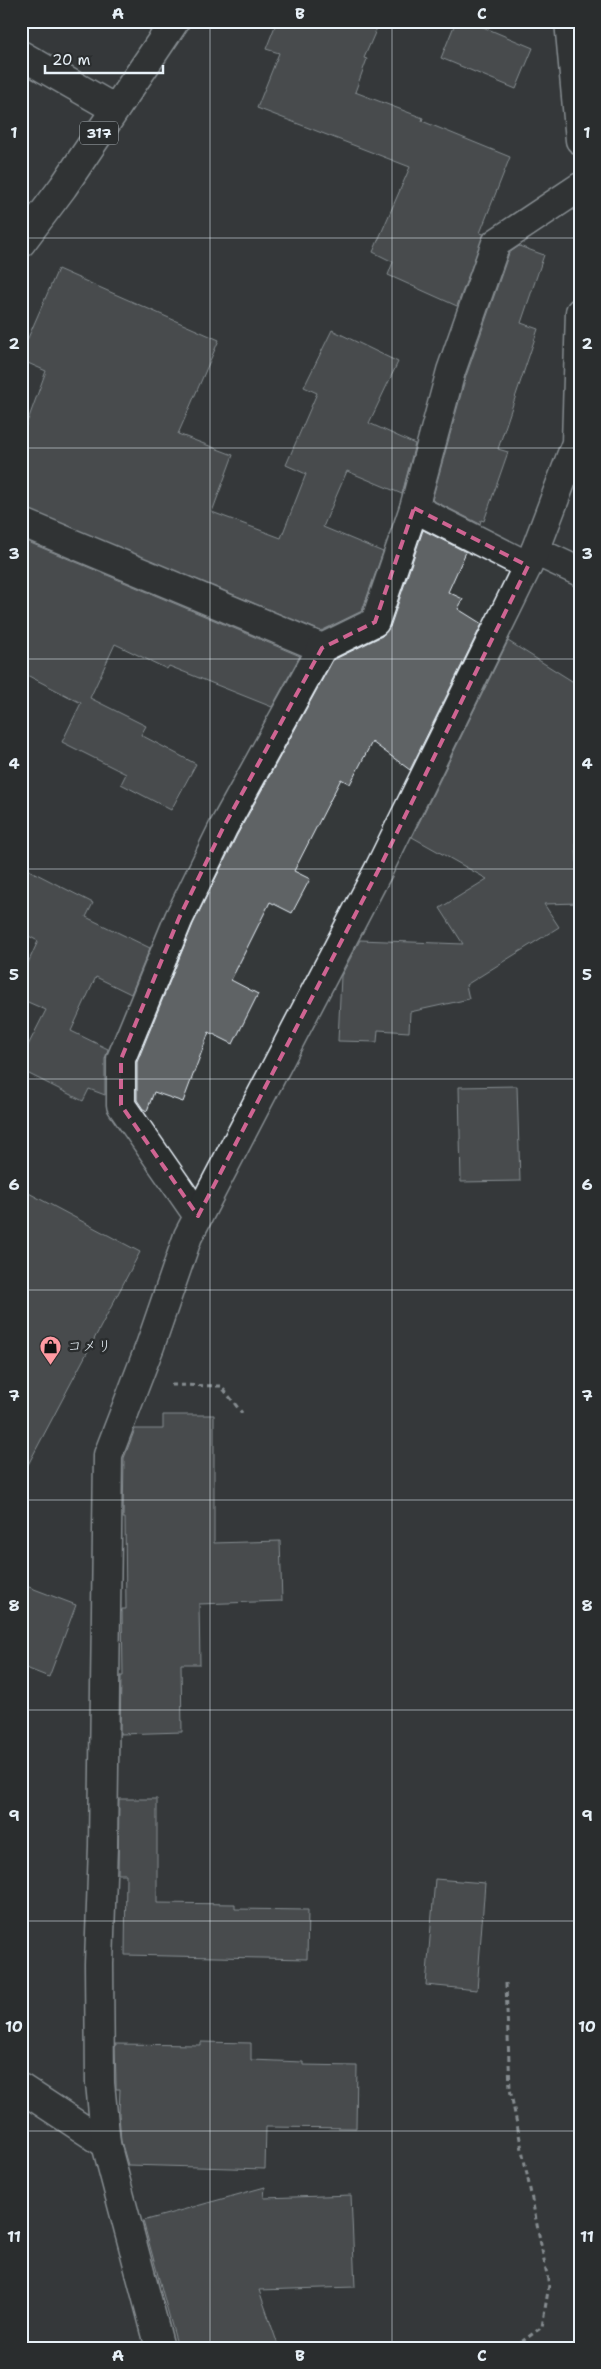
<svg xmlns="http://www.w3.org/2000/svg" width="601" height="2369" font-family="'Shantell Sans','Klee One',sans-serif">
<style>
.building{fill:#5f6365;stroke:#e8f1f8}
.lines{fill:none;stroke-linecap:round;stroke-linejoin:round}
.street-casing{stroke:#e8f1f8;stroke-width:31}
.highway-casing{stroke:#e8f1f8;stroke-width:31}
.path{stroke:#e8f1f8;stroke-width:3;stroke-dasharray:5 4;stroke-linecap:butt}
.street{stroke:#2a2d2e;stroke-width:28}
.highway{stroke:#2a2d2e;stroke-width:28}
.marked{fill:none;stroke:#cf6492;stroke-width:4;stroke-dasharray:10 6;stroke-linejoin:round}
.grid{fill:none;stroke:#e8f1f8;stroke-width:1;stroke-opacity:0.55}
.labels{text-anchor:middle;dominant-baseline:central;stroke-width:5;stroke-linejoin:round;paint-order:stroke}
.shield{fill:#2a2d2e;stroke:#afb6bb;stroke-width:1}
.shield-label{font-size:14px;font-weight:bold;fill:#e8f1f8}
.poi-label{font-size:15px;fill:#e8f1f8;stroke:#2a2d2e;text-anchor:start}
.neatline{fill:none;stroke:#e8f1f8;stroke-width:2}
.grid-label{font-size:16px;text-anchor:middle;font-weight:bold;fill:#e8f1f8}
</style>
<rect width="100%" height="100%" fill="#35393a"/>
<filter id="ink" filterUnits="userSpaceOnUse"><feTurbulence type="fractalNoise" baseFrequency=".02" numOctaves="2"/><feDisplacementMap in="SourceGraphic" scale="10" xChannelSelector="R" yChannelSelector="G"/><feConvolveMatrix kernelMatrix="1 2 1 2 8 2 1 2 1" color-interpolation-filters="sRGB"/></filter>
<g filter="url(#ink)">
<g class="building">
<path d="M 277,21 L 380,21 L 364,58 L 367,59 L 355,92 L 423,118 L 422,121 L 510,157 L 480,233 L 484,234 L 457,306 L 388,275 L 393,262 L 373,252 L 410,167 L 257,108 L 279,53 L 266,49 Z"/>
<path d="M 456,21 L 469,21 L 533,48 L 516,89 L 441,58 Z"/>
<path d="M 519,246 L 544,255 L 521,323 L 538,329 L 498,449 L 508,452 L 484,521 L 481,520 L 480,524 L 432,500 L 466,376 L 509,253 Z"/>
<path d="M 58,269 L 219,340 L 178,434 L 233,455 L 212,512 L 281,538 L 306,474 L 286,465 L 317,393 L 304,387 L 332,330 L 398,362 L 369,423 L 415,444 L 402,494 L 347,471 L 323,527 L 383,552 L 362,611 L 321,631 L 21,507 L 21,439 L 46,371 L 21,360 L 21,354 Z"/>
<path d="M 423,530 L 466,552 L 448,592 L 463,599 L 458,609 L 482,624 L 410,770 L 372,742 L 350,784 L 341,779 L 294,871 L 310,879 L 292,913 L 270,902 L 231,980 L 258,994 L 233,1044 L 209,1032 L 183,1102 L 154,1092 L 147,1111 L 143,1109 L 137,1100 L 137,1062 L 193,924 L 237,835 L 333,660 L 382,636 L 390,627 Z"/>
<path d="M 21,539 L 300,656 L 272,707 L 169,666 L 167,669 L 115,644 L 90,698 L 146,726 L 141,735 L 196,764 L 171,810 L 121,784 L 126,774 L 62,742 L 81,703 L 21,672 Z"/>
<path d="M 508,641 L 580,686 L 580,809 L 574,807 L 579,903 L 544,904 L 559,927 L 466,985 L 469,999 L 410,1012 L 409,1032 L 378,1030 L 377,1042 L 338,1041 L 341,976 L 360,940 L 463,944 L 440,908 L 487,879 L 412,837 Z"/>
<path d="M 21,866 L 93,903 L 86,917 L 150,948 L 131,994 L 96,977 L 71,1031 L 108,1049 L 105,1059 L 105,1095 L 89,1089 L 83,1101 L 21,1070 L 21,1059 L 46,1010 L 21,999 L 21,978 L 38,941 L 21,932 Z"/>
<path d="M 517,1086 L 520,1181 L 461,1182 L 459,1087 Z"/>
<path d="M 21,1189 L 140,1252 L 21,1478 Z"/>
<path d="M 163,1415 L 214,1415 L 214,1543 L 280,1541 L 282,1601 L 199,1604 L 200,1664 L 181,1664 L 182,1732 L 120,1734 L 121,1676 L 123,1676 L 122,1609 L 126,1609 L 125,1518 L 123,1518 L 124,1458 L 135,1429 L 163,1429 Z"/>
<path d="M 21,1584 L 76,1605 L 49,1677 L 21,1666 Z"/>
<path d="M 119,1799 L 157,1799 L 157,1903 L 235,1904 L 235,1909 L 308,1910 L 307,1959 L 125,1955 L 126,1874 L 118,1874 Z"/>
<path d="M 435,1879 L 485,1883 L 477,1990 L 426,1985 Z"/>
<path d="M 201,2042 L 251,2043 L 251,2060 L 303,2062 L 303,2065 L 357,2066 L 356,2128 L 266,2127 L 265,2169 L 128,2165 L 121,2141 L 119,2114 L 120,2089 L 116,2089 L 116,2082 L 115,2044 L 201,2045 Z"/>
<path d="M 265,2187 L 264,2198 L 351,2195 L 355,2287 L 259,2290 L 279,2348 L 178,2348 L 143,2221 Z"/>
</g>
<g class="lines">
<defs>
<g id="street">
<path d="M 569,21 L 580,140"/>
<path d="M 21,55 L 115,109"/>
<path d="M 414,508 L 528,566"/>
<path d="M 21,522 L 322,648 L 375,622 L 414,508 L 451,371 L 496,243 L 580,187"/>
<path d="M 535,551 L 580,572"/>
<path d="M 198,1216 L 121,1105 L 121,1059 L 179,918 L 223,828 L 322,648"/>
<path d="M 21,2088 L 106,2144"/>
<path d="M 160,2348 L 106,2144 L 100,2083 L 99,1964 L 103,1846 L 108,1455 L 150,1346 L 188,1236 L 379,869 L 535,551 L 576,443 L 580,312"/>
</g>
<path id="highway" d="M 21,243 L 63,187 L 175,21"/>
</defs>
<use href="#street" class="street-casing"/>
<use href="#highway" class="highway-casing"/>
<g class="path">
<path d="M 171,1385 L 221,1386 L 242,1413"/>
<path d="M 506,1983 L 510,2089 L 549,2285 L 542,2327 L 513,2348"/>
</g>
<use href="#street" class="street"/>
<use href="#highway" class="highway"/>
</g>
</g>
<path d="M0 0H601V2369H0ZM 414,508 L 528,566 L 379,869 L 198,1216 L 121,1105 L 121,1059 L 179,918 L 223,828 L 322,648 L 375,622 Z" fill="#35393a" fill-opacity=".55" fill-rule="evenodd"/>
<path class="marked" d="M 414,508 L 528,566 L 379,869 L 198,1216 L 121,1105 L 121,1059 L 179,918 L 223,828 L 322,648 L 375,622 Z"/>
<path class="grid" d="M 210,21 L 210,2348M 392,21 L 392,2348M 21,238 L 580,238M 21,448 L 580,448M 21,659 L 580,659M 21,869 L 580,869M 21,1079 L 580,1079M 21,1290 L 580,1290M 21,1500 L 580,1500M 21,1710 L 580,1710M 21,1921 L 580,1921M 21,2131 L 580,2131"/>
<defs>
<symbol id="shop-pin" viewBox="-11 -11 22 30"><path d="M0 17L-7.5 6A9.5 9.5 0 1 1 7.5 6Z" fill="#ff9aa2" stroke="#2a2d2e"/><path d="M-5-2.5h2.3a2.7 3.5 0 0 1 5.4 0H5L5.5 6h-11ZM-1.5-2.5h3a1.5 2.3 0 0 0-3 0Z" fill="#111"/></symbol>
</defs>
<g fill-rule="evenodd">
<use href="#shop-pin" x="38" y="1334" width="25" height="34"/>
</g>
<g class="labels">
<rect class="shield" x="80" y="121.5" width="38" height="23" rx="4"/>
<g class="shield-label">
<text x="99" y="133">317</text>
</g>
<g class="poi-label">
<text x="67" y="1346">コメリ</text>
</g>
</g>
<rect width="601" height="2369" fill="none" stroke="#2a2d2e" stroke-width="55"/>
<path d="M45 65v8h118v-8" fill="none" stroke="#e8f1f8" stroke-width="2.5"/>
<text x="52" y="65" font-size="15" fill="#e8f1f8" stroke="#2a2d2e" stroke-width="4" paint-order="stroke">20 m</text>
<rect x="28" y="28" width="546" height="2314" class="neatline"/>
<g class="grid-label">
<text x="118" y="19">A</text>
<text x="300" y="19">B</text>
<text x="482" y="19">C</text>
<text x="14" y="138">1</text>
<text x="587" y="138">1</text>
<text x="14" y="349">2</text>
<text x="587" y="349">2</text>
<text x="14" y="559">3</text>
<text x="587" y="559">3</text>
<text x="14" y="769">4</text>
<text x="587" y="769">4</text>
<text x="14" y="980">5</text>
<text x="587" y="980">5</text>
<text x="14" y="1190">6</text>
<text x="587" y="1190">6</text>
<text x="14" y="1401">7</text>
<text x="587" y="1401">7</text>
<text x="14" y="1611">8</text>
<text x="587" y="1611">8</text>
<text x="14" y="1821">9</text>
<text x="587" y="1821">9</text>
<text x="14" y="2032">10</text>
<text x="587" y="2032">10</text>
<text x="14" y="2242">11</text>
<text x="587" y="2242">11</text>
<text x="118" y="2361">A</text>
<text x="300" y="2361">B</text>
<text x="482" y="2361">C</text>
</g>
</svg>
